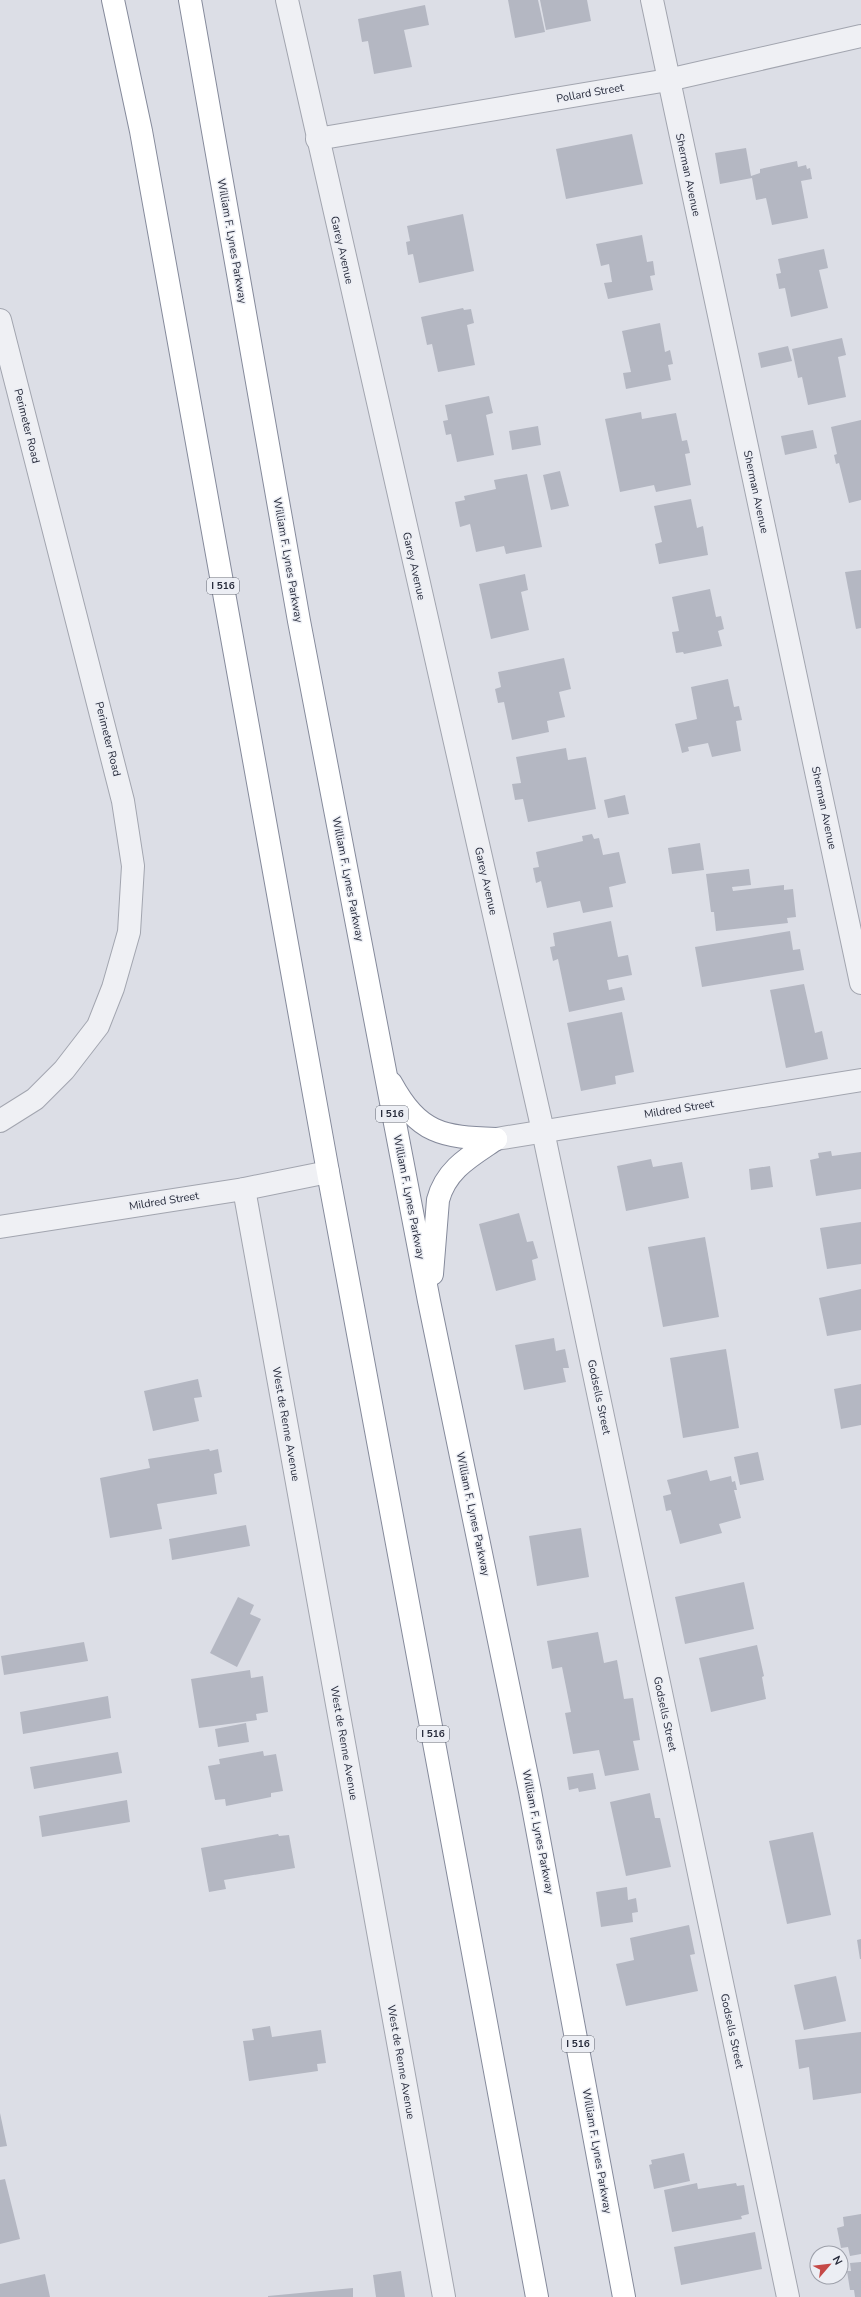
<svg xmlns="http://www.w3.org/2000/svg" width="861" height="2297" font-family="'Nunito Sans',sans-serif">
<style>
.building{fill:#b4b7c2}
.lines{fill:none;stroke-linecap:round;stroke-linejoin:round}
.minor-casing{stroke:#a2a5af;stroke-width:24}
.highway-casing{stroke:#858a9b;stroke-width:24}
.minor{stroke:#eff0f4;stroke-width:22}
.highway{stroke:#fff;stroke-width:22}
.labels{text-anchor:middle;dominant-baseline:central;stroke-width:3;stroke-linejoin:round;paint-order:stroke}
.shield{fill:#eceef4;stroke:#626672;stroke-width:1}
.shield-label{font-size:10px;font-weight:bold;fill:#272b3b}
.street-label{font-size:11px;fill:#272b3b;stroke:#eceef4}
</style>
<rect width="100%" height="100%" fill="#dcdee6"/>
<g class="building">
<path d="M 508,0 L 538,0 L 545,32 L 515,38 Z"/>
<path d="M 540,0 L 587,0 L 591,21 L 546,30 Z"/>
<path d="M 425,5 L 429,25 L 404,30 L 412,67 L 374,74 L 368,41 L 362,42 L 358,19 Z"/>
<path d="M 632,134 L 643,184 L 566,199 L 556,149 Z"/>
<path d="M 746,148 L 751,176 L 760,173 L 760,169 L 797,161 L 798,167 L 806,165 L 807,169 L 810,168 L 812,179 L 801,181 L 808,218 L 772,225 L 766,198 L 756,200 L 752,178 L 720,184 L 715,153 Z"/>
<path d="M 463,214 L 474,271 L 419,283 L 413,254 L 408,255 L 406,242 L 410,241 L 407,226 Z"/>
<path d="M 642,235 L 647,262 L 653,261 L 655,275 L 650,276 L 653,290 L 608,299 L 604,283 L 612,282 L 609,264 L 601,266 L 596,244 Z"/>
<path d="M 824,249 L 828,268 L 819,270 L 828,308 L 791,317 L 785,288 L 779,289 L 776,274 L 781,273 L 778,259 Z"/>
<path d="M 463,308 L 464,310 L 471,309 L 474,323 L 467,325 L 475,365 L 438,372 L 432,344 L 427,345 L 421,317 Z"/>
<path d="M 660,323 L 665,352 L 670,350 L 673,364 L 668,365 L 671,380 L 626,389 L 623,373 L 631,372 L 622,331 Z"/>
<path d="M 842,338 L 846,355 L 838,357 L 846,397 L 808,405 L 802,377 L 798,378 L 792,349 Z"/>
<path d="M 788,346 L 792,361 L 761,368 L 758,353 Z"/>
<path d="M 489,396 L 493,413 L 486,415 L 494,455 L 457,462 L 451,434 L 446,435 L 443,421 L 448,420 L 445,405 Z"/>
<path d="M 641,412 L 642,419 L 676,413 L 682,441 L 687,440 L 690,453 L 685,454 L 691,485 L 656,492 L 654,485 L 620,492 L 605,419 Z"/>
<path d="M 861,420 L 861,500 L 849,503 L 839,463 L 836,464 L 834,455 L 837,454 L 831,427 Z"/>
<path d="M 538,426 L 541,445 L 512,450 L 509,431 Z"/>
<path d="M 813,430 L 817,448 L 785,455 L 781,436 Z"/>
<path d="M 560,471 L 569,506 L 551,510 L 543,475 Z"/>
<path d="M 527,474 L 542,547 L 506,554 L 504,546 L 476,552 L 470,524 L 460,527 L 455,502 L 465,500 L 464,496 L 496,489 L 494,480 Z"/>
<path d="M 691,499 L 697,528 L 703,526 L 708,555 L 659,564 L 655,544 L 662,542 L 654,506 Z"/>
<path d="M 861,570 L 861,628 L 856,629 L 845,572 Z"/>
<path d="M 525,574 L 528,590 L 521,592 L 529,630 L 491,639 L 479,584 Z"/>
<path d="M 710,589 L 716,617 L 721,616 L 724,629 L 718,631 L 722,646 L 684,654 L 683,652 L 676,653 L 672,632 L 679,631 L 672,597 Z"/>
<path d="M 564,658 L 571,689 L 559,692 L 565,717 L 547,721 L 549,732 L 512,740 L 504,702 L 498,703 L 495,689 L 501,687 L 498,672 Z"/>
<path d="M 728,679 L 734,707 L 739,706 L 742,720 L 736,721 L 741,751 L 712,757 L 708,743 L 688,747 L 689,751 L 682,753 L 675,724 L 697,719 L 691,687 Z"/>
<path d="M 566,748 L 568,760 L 586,757 L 596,809 L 528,822 L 523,799 L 515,800 L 512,784 L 521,783 L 516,757 Z"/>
<path d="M 625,795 L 629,814 L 608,818 L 604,800 Z"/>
<path d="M 592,834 L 594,839 L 599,838 L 603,855 L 619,852 L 626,883 L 609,887 L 613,907 L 583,913 L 580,901 L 547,908 L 541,881 L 536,883 L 533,868 L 539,867 L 536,852 L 583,841 L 582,836 Z"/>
<path d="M 700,843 L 704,870 L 672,874 L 668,848 Z"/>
<path d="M 749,869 L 751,885 L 732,887 L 733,891 L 784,885 L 784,890 L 793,889 L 796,917 L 787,918 L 788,923 L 716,931 L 714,912 L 711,912 L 706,874 Z"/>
<path d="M 611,921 L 618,957 L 628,955 L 632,975 L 607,980 L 609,990 L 622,987 L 625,1000 L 569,1012 L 558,959 L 553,961 L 550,947 L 555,946 L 553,933 Z"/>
<path d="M 790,931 L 793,950 L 800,949 L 804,970 L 702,987 L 695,947 Z"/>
<path d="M 804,984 L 815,1033 L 822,1031 L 828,1059 L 786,1068 L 770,990 Z"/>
<path d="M 622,1012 L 634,1072 L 615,1076 L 616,1084 L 581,1091 L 567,1023 Z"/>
<path d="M 831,1151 L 832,1156 L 861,1152 L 861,1189 L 816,1196 L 810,1160 L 819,1158 L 818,1153 Z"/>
<path d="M 651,1159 L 653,1167 L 682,1162 L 689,1198 L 626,1211 L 617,1166 Z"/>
<path d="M 770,1166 L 773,1187 L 751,1190 L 749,1169 Z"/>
<path d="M 519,1213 L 527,1242 L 533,1241 L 538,1258 L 532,1260 L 536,1280 L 496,1291 L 479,1224 Z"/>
<path d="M 861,1222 L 861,1264 L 827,1269 L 820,1228 Z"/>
<path d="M 705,1237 L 719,1317 L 663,1327 L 648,1247 Z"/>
<path d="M 861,1289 L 861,1330 L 827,1336 L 819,1298 Z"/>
<path d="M 554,1338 L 556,1351 L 565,1349 L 569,1368 L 563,1368 L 566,1382 L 524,1390 L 515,1345 Z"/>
<path d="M 726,1349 L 739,1428 L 683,1438 L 670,1358 Z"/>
<path d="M 198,1379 L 202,1397 L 194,1398 L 199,1421 L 153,1431 L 144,1391 Z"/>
<path d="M 861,1384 L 861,1425 L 841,1429 L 834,1389 Z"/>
<path d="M 209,1449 L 210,1451 L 218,1449 L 222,1472 L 214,1474 L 217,1494 L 157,1504 L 162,1529 L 110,1538 L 100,1478 L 150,1468 L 148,1459 Z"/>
<path d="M 758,1452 L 764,1480 L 740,1485 L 734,1457 Z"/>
<path d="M 707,1470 L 710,1481 L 731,1476 L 732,1482 L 735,1481 L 737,1490 L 734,1490 L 741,1518 L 719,1524 L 722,1533 L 680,1544 L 671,1510 L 666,1511 L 663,1496 L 671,1494 L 667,1480 Z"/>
<path d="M 246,1525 L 250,1546 L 172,1560 L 169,1539 Z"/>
<path d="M 581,1528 L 589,1577 L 537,1586 L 529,1536 Z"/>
<path d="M 744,1582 L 754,1629 L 685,1644 L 675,1597 Z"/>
<path d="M 238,1597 L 254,1605 L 250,1614 L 261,1619 L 237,1667 L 210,1653 Z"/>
<path d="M 598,1632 L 604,1663 L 617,1660 L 624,1699 L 633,1698 L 640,1740 L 633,1741 L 639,1770 L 605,1776 L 599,1750 L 573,1754 L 565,1713 L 571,1712 L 562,1667 L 552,1669 L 547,1641 Z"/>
<path d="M 84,1642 L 88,1661 L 4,1675 L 1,1656 Z"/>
<path d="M 757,1645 L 764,1676 L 762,1677 L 766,1699 L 711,1712 L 699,1658 Z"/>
<path d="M 250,1670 L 251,1678 L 263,1676 L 268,1712 L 256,1714 L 257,1720 L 199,1728 L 191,1679 Z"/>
<path d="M 108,1696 L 111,1718 L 23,1734 L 20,1712 Z"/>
<path d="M 246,1723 L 249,1742 L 218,1747 L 215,1729 Z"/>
<path d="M 263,1751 L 264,1756 L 276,1754 L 283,1791 L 271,1793 L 271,1797 L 226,1806 L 225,1799 L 215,1800 L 208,1766 L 220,1764 L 219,1759 Z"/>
<path d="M 118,1752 L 122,1773 L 34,1789 L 30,1767 Z"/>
<path d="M 593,1773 L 596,1789 L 579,1792 L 578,1788 L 569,1790 L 567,1777 Z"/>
<path d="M 650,1793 L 655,1818 L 660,1818 L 671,1867 L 626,1876 L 610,1802 Z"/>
<path d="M 127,1800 L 130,1822 L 42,1837 L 39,1816 Z"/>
<path d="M 813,1832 L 831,1915 L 787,1924 L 769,1841 Z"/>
<path d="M 278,1834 L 279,1836 L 289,1835 L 295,1868 L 224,1880 L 226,1889 L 209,1892 L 201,1848 Z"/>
<path d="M 627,1887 L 628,1900 L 636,1898 L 638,1912 L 632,1913 L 633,1922 L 601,1927 L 596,1892 Z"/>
<path d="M 689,1925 L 695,1954 L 690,1955 L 698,1991 L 626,2006 L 616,1964 L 634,1960 L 630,1938 Z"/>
<path d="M 861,1939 L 861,1959 L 860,1959 L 857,1940 Z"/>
<path d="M 836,1976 L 846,2021 L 804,2030 L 794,1985 Z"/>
<path d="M 270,2026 L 272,2037 L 321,2030 L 326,2063 L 317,2064 L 318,2071 L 249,2081 L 243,2041 L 254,2040 L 252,2029 Z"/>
<path d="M 861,2032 L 861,2093 L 813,2100 L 809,2067 L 799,2069 L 795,2040 Z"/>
<path d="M 0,2113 L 7,2146 L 0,2147 Z"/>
<path d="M 684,2153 L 690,2181 L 654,2189 L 649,2165 L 652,2164 L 651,2160 Z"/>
<path d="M 5,2179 L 20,2239 L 0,2244 L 0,2180 Z"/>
<path d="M 697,2183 L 698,2189 L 736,2183 L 737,2186 L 744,2185 L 749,2214 L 741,2216 L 742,2219 L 672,2232 L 664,2190 Z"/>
<path d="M 861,2214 L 861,2254 L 850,2256 L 848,2247 L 841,2248 L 837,2228 L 844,2226 L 843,2217 Z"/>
<path d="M 755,2232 L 762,2269 L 681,2285 L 674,2247 Z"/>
<path d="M 861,2262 L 861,2297 L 855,2297 L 854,2290 L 850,2290 L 847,2271 L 851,2271 L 850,2263 Z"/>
<path d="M 401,2271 L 405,2297 L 376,2297 L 373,2275 Z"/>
<path d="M 45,2274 L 50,2297 L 0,2297 L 0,2284 Z"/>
<path d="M 353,2288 L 353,2297 L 268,2297 L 268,2296 Z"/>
</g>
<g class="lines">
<defs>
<g id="minor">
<path d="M 287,0 L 543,1131 L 788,2297"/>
<path d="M 652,0 L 861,983"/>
<path d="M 317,139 L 668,80 L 861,36"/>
<path d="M 0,320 L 123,801 L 133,866 L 129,932 L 113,988 L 98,1026 L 64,1070 L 35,1099 L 0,1121"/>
<path d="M 496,1139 L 861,1080"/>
<path d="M 244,1189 L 444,2297"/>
<path d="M 0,1227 L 244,1189 L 328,1172"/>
</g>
<g id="highway">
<path d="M 113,0 L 141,131 L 328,1172 L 537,2297"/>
<path d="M 190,0 L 299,621 L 429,1301 L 530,1791 L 624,2297"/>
<path d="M 391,1083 C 419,1134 442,1137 496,1139"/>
<path d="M 432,1274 L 438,1200 C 446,1169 471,1156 496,1139"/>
</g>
</defs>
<use href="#minor" class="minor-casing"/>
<use href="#highway" class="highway-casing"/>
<use href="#minor" class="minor"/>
<use href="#highway" class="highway"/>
</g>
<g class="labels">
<g class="shield">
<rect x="207" y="578" width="32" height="16" rx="3"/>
<rect x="376" y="1106" width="32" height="16" rx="3"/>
<rect x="417" y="1726" width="32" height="16" rx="3"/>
<rect x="562" y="2036" width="32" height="16" rx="3"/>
</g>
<g class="shield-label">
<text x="223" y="586">I 516</text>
<text x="392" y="1114">I 516</text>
<text x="433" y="1734">I 516</text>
<text x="578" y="2044">I 516</text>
</g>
<g class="street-label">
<text transform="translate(590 93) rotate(-10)">Pollard Street</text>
<text transform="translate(688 175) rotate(78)">Sherman Avenue</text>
<text transform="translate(232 241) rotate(80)">William F. Lynes Parkway</text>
<text transform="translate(342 250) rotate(77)">Garey Avenue</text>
<text transform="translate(27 426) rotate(76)">Perimeter Road</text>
<text transform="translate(756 492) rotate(78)">Sherman Avenue</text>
<text transform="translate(288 560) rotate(80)">William F. Lynes Parkway</text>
<text transform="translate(414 566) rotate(77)">Garey Avenue</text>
<text transform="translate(108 739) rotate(76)">Perimeter Road</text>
<text transform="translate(824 808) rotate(78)">Sherman Avenue</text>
<text transform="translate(348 879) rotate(79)">William F. Lynes Parkway</text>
<text transform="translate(486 881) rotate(77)">Garey Avenue</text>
<text transform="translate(679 1109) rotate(-9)">Mildred Street</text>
<text transform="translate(409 1197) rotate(79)">William F. Lynes Parkway</text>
<text transform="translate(164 1201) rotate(-9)">Mildred Street</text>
<text transform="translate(599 1397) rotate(78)">Godsells Street</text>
<text transform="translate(286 1424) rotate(80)">West de Renne Avenue</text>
<text transform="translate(473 1514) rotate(78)">William F. Lynes Parkway</text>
<text transform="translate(665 1714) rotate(78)">Godsells Street</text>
<text transform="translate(344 1743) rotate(80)">West de Renne Avenue</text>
<text transform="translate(538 1832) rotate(79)">William F. Lynes Parkway</text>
<text transform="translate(732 2031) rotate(78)">Godsells Street</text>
<text transform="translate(401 2062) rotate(80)">West de Renne Avenue</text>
<text transform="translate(597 2151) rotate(80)">William F. Lynes Parkway</text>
</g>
</g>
<g transform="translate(829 2265) rotate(62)"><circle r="19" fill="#eceef4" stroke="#9da0aa"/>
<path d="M0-3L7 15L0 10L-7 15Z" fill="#c54947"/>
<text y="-6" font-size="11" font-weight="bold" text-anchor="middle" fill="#272b3b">N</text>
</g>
</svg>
